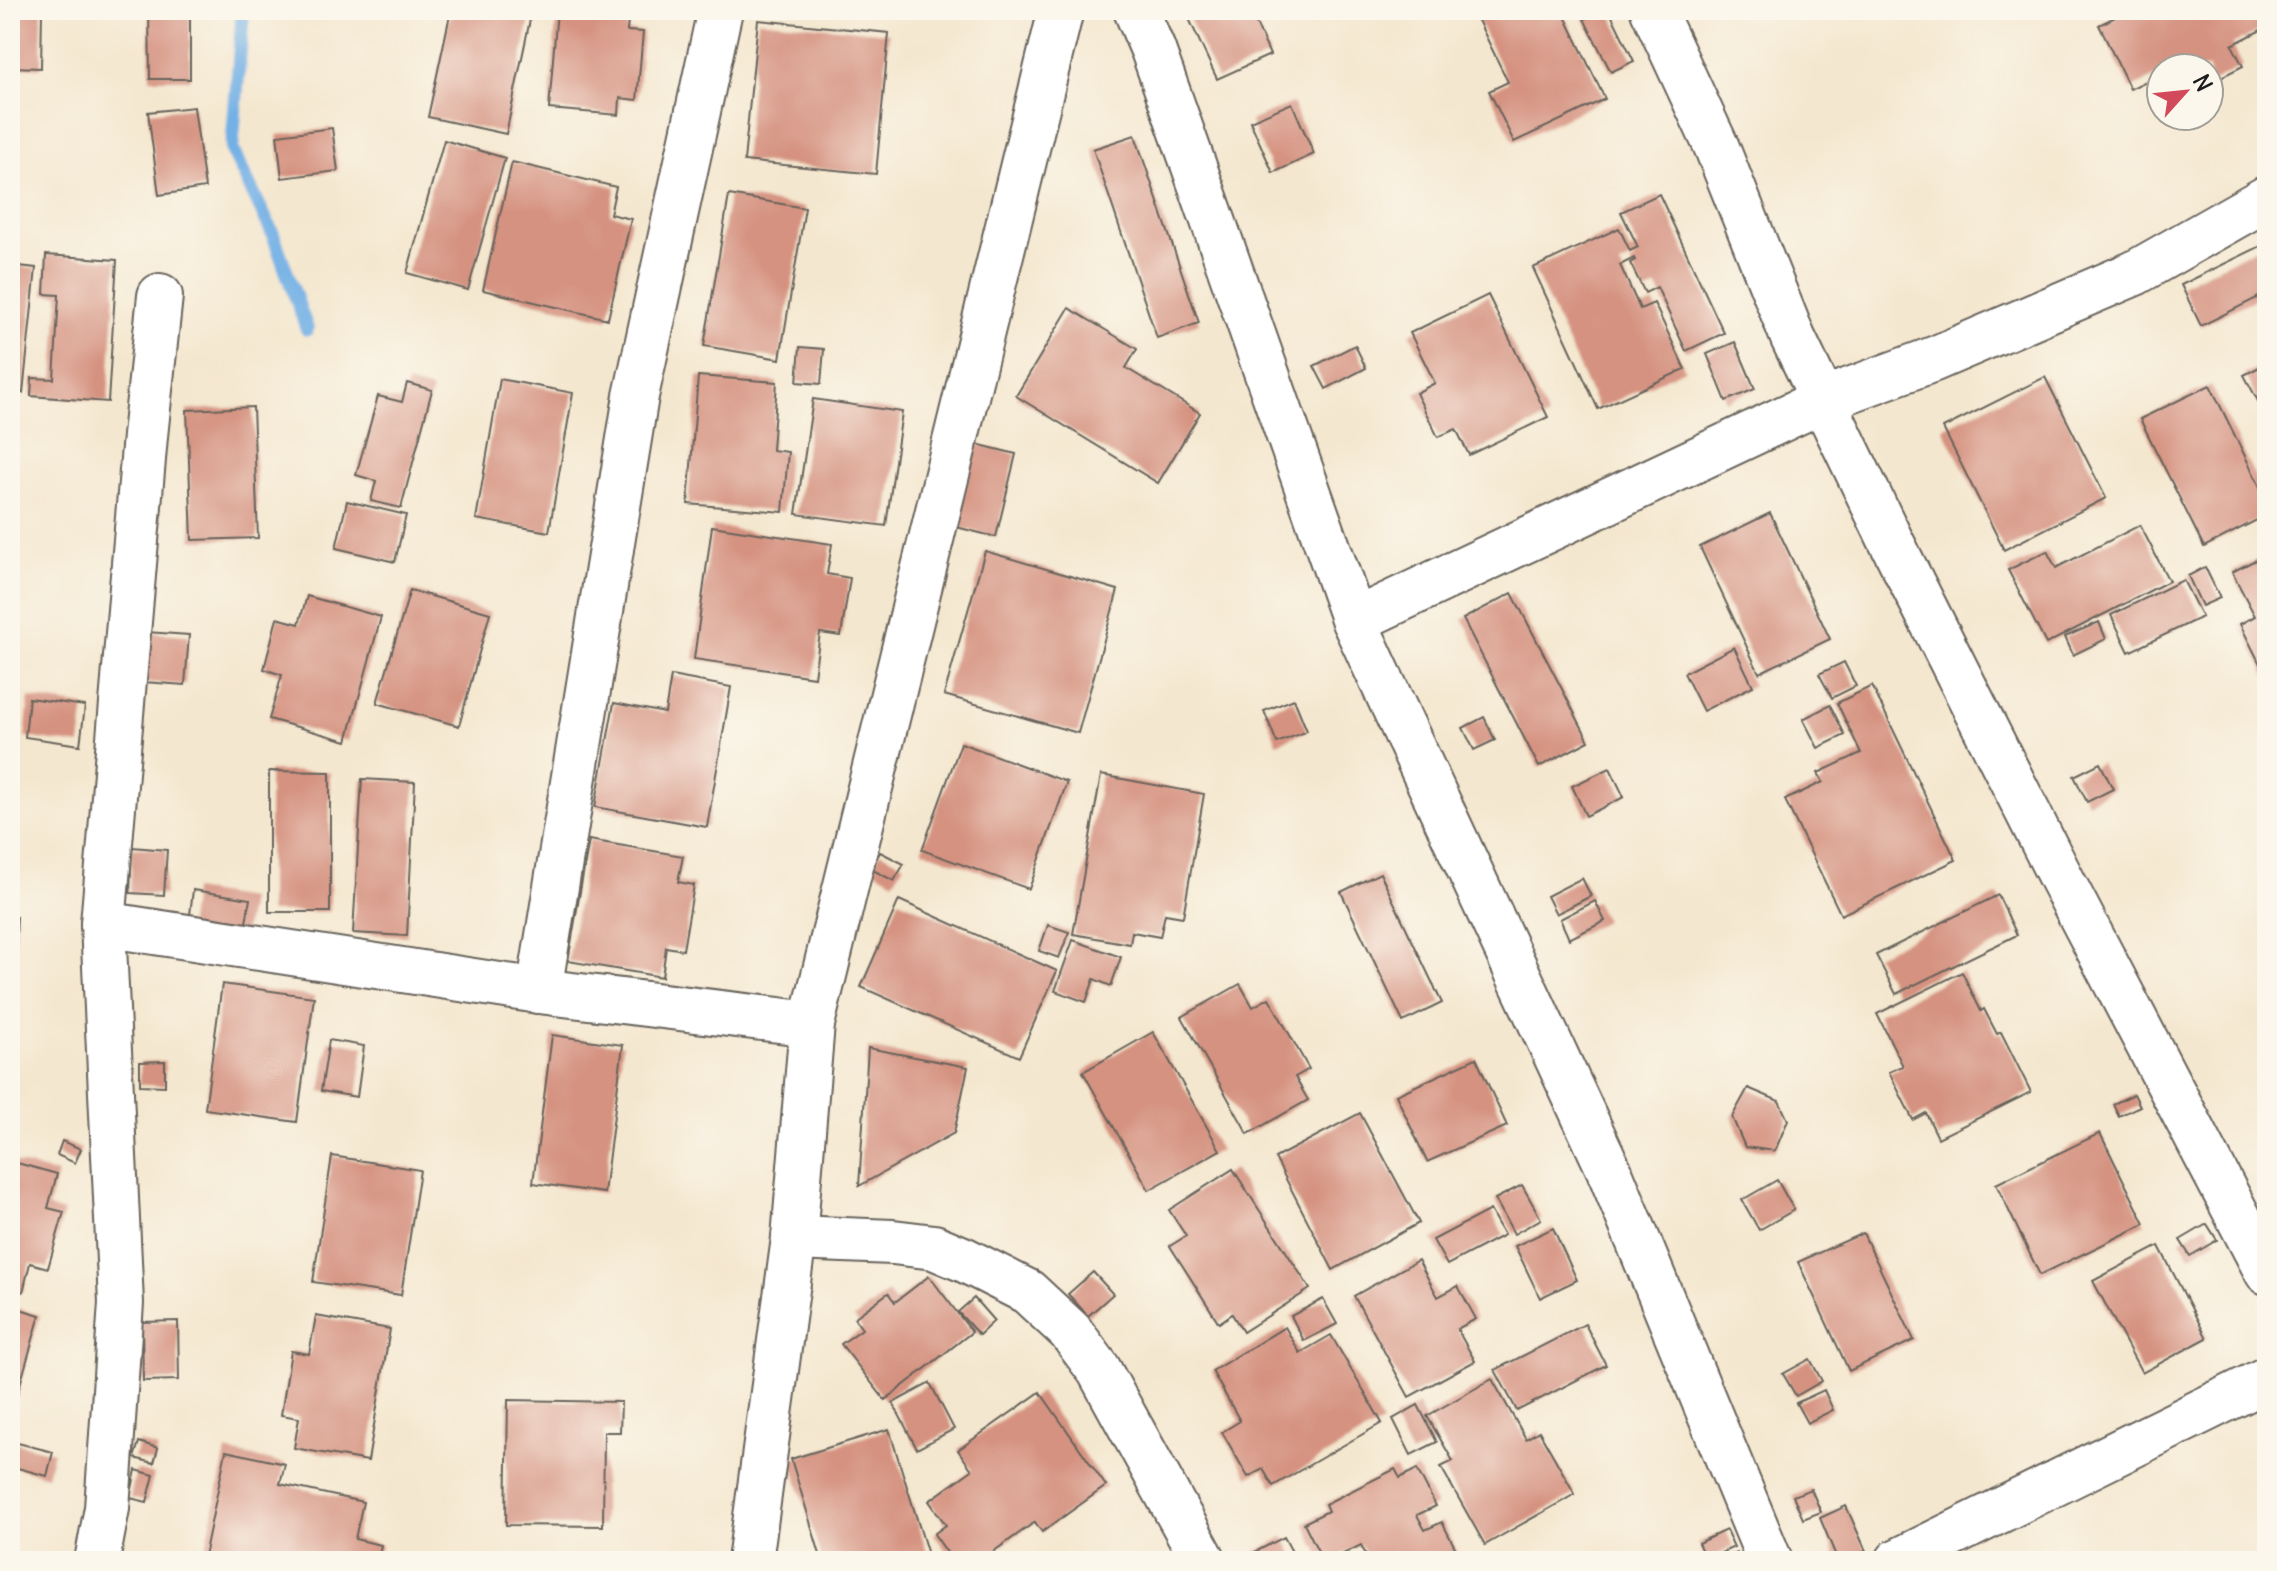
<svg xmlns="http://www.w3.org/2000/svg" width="2277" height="1571" font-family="Delius,sans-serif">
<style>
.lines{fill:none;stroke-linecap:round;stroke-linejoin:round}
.stream{stroke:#73b0e5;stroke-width:14}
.building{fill:#d59280}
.minor-casing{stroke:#68635b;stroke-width:48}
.minor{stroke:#fff;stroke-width:44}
</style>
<rect width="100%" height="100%" fill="#fbf7ec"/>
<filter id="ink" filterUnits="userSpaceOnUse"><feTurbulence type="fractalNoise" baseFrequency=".0125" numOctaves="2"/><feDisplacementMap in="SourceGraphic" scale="16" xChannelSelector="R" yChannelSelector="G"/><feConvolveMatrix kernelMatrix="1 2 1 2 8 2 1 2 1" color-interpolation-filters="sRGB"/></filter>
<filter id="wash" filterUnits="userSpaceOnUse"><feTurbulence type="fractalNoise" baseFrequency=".006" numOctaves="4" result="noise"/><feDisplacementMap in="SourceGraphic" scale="32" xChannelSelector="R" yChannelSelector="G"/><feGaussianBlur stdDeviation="1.8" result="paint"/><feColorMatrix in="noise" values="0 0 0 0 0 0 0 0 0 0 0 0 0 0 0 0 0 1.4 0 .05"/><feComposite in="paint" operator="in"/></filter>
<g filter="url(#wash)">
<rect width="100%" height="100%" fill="#f4e7cf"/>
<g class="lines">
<path class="stream" d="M 243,10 L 232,150 L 273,234 L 307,329"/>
</g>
<g id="blocks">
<g class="building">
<path d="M 10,10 L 42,10 L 41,68 L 10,67 Z"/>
<path d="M 149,10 L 190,10 L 190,79 L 150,79 Z"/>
<path d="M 451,10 L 532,10 L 506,134 L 428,117 Z"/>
<path d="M 557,10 L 629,10 L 627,31 L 643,32 L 637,100 L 620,98 L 619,115 L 549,109 Z"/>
<path d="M 1185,10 L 1250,10 L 1270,55 L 1217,79 Z"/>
<path d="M 1473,10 L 1562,10 L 1605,99 L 1514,142 L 1489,91 L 1508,82 Z"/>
<path d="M 1602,10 L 1609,10 L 1634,61 L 1611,72 L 1584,19 Z"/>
<path d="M 2129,10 L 2256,10 L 2265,28 L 2232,45 L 2243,66 L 2209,83 L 2209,68 L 2161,68 L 2161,74 L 2130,89 L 2099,25 Z"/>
<path d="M 758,20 L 889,33 L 876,174 L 744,161 Z"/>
<path d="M 1292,103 L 1314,154 L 1273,173 L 1250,121 Z"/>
<path d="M 194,107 L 205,188 L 159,195 L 148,112 Z"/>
<path d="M 332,128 L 338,171 L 282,178 L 277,135 Z"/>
<path d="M 1135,135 L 1199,323 L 1157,338 L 1093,149 Z"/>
<path d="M 444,140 L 505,158 L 468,290 L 407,273 Z"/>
<path d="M 512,162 L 616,187 L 610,214 L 631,219 L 608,319 L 483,290 Z"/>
<path d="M 10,164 L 15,164 L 13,246 L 10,246 Z"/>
<path d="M 1659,194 L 1724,333 L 1686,351 L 1657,287 L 1645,293 L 1630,263 L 1635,260 L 1634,258 L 1620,265 L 1640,309 L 1654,303 L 1685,369 L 1598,409 L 1533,268 L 1619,228 L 1630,251 L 1638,247 L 1621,212 Z"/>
<path d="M 729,195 L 805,208 L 780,359 L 704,346 Z"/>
<path d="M 2267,243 L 2267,293 L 2201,326 L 2181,285 Z"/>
<path d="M 46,255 L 117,260 L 108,402 L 31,396 L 32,378 L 54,379 L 59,295 L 44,294 Z"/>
<path d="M 10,265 L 36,268 L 23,393 L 10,392 Z"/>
<path d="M 1488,295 L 1548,417 L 1469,455 L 1456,429 L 1438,437 L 1416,393 L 1435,383 L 1410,333 Z"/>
<path d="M 1069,308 L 1137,349 L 1126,368 L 1200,413 L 1158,483 L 1016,396 Z"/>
<path d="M 1735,342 L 1755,389 L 1726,401 L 1707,354 Z"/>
<path d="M 1355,345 L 1366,368 L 1326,389 L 1314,366 Z"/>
<path d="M 800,347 L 824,349 L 821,384 L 797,382 Z"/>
<path d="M 2267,363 L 2267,418 L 2244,375 Z"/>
<path d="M 698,376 L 777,382 L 772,450 L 788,452 L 783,512 L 688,504 Z"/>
<path d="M 2045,377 L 2106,498 L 2004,550 L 1943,428 Z"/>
<path d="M 500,379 L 573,393 L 549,532 L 476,519 Z"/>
<path d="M 407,383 L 432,390 L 401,508 L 371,501 L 376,481 L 356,475 L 378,396 L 402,402 Z"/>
<path d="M 2210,385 L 2267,501 L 2267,515 L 2204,547 L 2140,419 Z"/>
<path d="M 813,399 L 902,412 L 886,526 L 796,514 Z"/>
<path d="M 253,407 L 258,538 L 192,540 L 187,410 Z"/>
<path d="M 976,444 L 1016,454 L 996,537 L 956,527 Z"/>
<path d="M 347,501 L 406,515 L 395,562 L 336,548 Z"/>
<path d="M 1770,513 L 1830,639 L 1759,673 L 1700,547 Z"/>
<path d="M 2140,525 L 2169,581 L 2046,644 L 2008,570 L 2047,551 L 2056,568 Z"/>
<path d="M 712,526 L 832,544 L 827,574 L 850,578 L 841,636 L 820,633 L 814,677 L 694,659 Z"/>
<path d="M 985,551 L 1118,590 L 1078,733 L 944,695 Z"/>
<path d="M 2267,554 L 2267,678 L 2240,624 L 2255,616 L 2232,572 Z"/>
<path d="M 2205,567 L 2220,598 L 2202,606 L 2188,576 Z"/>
<path d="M 2183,580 L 2202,617 L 2129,652 L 2111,615 Z"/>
<path d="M 410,590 L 490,613 L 459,726 L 377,703 Z"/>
<path d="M 1512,593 L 1589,741 L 1539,767 L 1463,619 Z"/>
<path d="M 307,596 L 381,617 L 347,741 L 269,719 L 282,675 L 264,669 L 277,618 L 299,624 Z"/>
<path d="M 2099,622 L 2106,639 L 2073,655 L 2065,637 Z"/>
<path d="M 146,632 L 189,635 L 185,685 L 143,682 Z"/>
<path d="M 1734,647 L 1753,686 L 1703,711 L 1684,673 Z"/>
<path d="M 1844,662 L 1856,686 L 1832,698 L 1819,674 Z"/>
<path d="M 671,676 L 731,687 L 707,827 L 595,807 L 614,703 L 665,713 Z"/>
<path d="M 1872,686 L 1956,860 L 1841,915 L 1785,800 L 1823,782 L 1818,773 L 1861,753 L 1837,703 Z"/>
<path d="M 29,698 L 85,706 L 80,745 L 25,737 Z"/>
<path d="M 1294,699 L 1307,731 L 1277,743 L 1264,711 Z"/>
<path d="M 1830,705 L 1845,735 L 1818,748 L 1803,719 Z"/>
<path d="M 1484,717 L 1495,740 L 1474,750 L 1463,728 Z"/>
<path d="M 961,743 L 1067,782 L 1029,889 L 922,850 Z"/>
<path d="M 2100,763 L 2113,789 L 2087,802 L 2074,776 Z"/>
<path d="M 1610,768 L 1624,797 L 1586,816 L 1572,786 Z"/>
<path d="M 269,771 L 330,772 L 330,912 L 269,912 Z"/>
<path d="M 1101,775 L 1204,794 L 1183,917 L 1165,914 L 1160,937 L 1132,932 L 1130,944 L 1073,934 Z"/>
<path d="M 362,779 L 415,782 L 407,936 L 353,933 Z"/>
<path d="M 589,840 L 683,856 L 678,882 L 694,885 L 683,950 L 666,947 L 662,977 L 568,961 Z"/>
<path d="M 132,847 L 167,850 L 164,895 L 130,893 Z"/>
<path d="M 880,852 L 904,864 L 894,881 L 871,869 Z"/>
<path d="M 1380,873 L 1442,1003 L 1403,1022 L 1341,892 Z"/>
<path d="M 1582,878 L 1591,896 L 1556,914 L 1547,896 Z"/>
<path d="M 193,890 L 250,899 L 243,941 L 188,931 Z"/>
<path d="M 1998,895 L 2017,935 L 1896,994 L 1876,955 Z"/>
<path d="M 899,900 L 1057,971 L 1019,1057 L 861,987 Z"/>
<path d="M 1595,901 L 1605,921 L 1569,939 L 1560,919 Z"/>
<path d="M 10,916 L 17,917 L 13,982 L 10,982 Z"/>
<path d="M 1048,925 L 1069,932 L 1059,958 L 1039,951 Z"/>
<path d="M 1073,940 L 1121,957 L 1111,986 L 1094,979 L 1086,1002 L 1055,991 Z"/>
<path d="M 1962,972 L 1981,1011 L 1984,1009 L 1997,1034 L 2001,1032 L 2031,1092 L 1938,1138 L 1926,1113 L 1913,1120 L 1889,1072 L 1903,1066 L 1877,1014 Z"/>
<path d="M 222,984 L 314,997 L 297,1122 L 205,1109 Z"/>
<path d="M 1240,984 L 1253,1007 L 1269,998 L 1309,1069 L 1295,1077 L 1308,1100 L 1248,1134 L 1182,1017 Z"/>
<path d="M 1153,1032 L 1220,1150 L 1149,1190 L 1083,1072 Z"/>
<path d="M 552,1035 L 623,1045 L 604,1193 L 533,1183 Z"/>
<path d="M 329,1040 L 364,1046 L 357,1097 L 321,1091 Z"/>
<path d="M 868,1048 L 968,1067 L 954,1133 L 859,1186 Z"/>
<path d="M 1476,1058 L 1507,1126 L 1427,1162 L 1396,1095 Z"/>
<path d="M 165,1061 L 165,1086 L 140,1085 L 140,1062 Z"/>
<path d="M 1748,1088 L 1779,1101 L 1788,1120 L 1775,1151 L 1745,1147 L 1732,1117 Z"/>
<path d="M 2134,1094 L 2140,1106 L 2119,1116 L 2113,1104 Z"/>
<path d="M 1360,1113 L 1419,1223 L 1333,1270 L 1275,1158 Z"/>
<path d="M 2100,1133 L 2145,1224 L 2040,1275 L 1996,1184 Z"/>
<path d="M 62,1141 L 81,1149 L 75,1163 L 57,1155 Z"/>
<path d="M 332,1156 L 420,1170 L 401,1295 L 313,1282 Z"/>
<path d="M 10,1161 L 57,1174 L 48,1208 L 64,1212 L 48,1268 L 30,1263 L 23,1292 L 10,1288 Z"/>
<path d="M 1233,1169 L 1310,1289 L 1243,1332 L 1232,1314 L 1219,1323 L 1170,1246 L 1186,1236 L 1169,1210 Z"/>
<path d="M 1777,1180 L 1794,1210 L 1759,1230 L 1742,1200 Z"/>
<path d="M 1522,1185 L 1541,1219 L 1514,1234 L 1495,1199 Z"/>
<path d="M 1490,1210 L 1504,1235 L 1447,1265 L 1433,1240 Z"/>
<path d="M 2207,1224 L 2217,1240 L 2190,1256 L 2180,1240 Z"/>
<path d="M 1553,1228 L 1577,1280 L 1540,1298 L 1515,1246 Z"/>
<path d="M 1863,1233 L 1914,1340 L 1849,1371 L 1798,1262 Z"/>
<path d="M 2159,1246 L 2207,1338 L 2142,1373 L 2093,1281 Z"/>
<path d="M 1418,1260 L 1438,1297 L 1458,1286 L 1476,1319 L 1457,1329 L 1475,1361 L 1409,1397 L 1354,1296 Z"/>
<path d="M 1093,1272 L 1113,1294 L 1088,1316 L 1068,1294 Z"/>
<path d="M 929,1276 L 972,1332 L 885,1400 L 841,1344 L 862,1329 L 854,1318 L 888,1293 L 895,1302 Z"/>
<path d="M 974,1298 L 994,1321 L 979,1335 L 958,1312 Z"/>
<path d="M 1323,1299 L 1337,1324 L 1304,1341 L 1291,1316 Z"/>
<path d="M 10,1306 L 40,1315 L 11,1416 L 10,1416 Z"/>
<path d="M 316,1316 L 390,1329 L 368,1461 L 294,1448 L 299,1418 L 281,1415 L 291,1351 L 309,1354 Z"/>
<path d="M 178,1321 L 179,1380 L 143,1381 L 142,1322 Z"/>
<path d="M 1585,1324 L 1606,1365 L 1517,1411 L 1495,1370 Z"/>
<path d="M 1285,1327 L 1300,1353 L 1331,1335 L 1382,1423 L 1273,1486 L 1263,1469 L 1248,1477 L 1222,1432 L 1240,1421 L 1212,1371 Z"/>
<path d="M 1810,1359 L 1822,1381 L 1796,1396 L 1783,1374 Z"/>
<path d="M 1492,1379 L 1526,1439 L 1539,1431 L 1575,1494 L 1485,1545 L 1441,1467 L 1453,1461 L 1427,1416 Z"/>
<path d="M 930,1383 L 954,1429 L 917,1449 L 893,1403 Z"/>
<path d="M 1824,1390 L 1833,1410 L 1807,1423 L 1796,1403 Z"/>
<path d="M 1040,1392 L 1106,1486 L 1042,1532 L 1035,1522 L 980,1561 L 953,1561 L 934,1534 L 946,1525 L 929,1501 L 972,1470 L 958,1450 Z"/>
<path d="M 508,1400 L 621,1402 L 620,1432 L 604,1432 L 603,1526 L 506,1525 Z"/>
<path d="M 1418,1405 L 1437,1442 L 1411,1455 L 1393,1419 Z"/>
<path d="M 889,1429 L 930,1561 L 822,1561 L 791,1459 Z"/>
<path d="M 10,1441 L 53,1452 L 47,1476 L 10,1466 Z"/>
<path d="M 139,1442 L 158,1448 L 154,1463 L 134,1458 Z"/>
<path d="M 226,1451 L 285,1464 L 280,1484 L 363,1502 L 355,1539 L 381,1545 L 378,1561 L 203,1561 Z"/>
<path d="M 1395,1469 L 1400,1478 L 1417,1469 L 1436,1506 L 1417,1515 L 1425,1530 L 1442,1522 L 1462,1561 L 1369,1561 L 1361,1545 L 1329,1561 L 1323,1561 L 1304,1523 L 1328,1511 L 1325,1504 Z"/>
<path d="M 136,1470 L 154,1475 L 147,1502 L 130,1498 Z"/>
<path d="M 1811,1489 L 1821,1512 L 1803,1519 L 1793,1496 Z"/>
<path d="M 1846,1506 L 1866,1551 L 1838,1561 L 1820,1518 Z"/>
<path d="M 1726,1530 L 1734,1547 L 1706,1560 L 1698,1543 Z"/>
<path d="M 1284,1537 L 1297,1561 L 1260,1561 L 1255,1552 Z"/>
<path d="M 1736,1553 L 1740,1561 L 1721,1561 Z"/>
</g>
</g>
</g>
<g filter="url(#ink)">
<use href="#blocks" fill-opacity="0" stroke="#68635b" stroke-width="2"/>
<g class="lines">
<defs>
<g id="minor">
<path d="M 1136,10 L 1153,50 L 1354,621 L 1609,1170 L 1770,1561"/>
<path d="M 1653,10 L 1717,148 L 1793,338 L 1889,537 L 2062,880 L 2267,1272"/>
<path d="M 1354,621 L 1823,400 L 1934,359 L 2135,273 L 2267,198"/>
<path d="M 103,924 L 539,991 L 812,1024"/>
<path d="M 539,991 L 636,396 L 720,10"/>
<path d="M 794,1238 L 893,1242 L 934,1247 L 965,1260 L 1028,1292 L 1070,1331 L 1099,1370 L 1204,1561"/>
<path d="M 97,1561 L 107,1508 L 121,1303 L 103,924 L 145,436 L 160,296"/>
<path d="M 750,1561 L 794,1238 L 812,1024 L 1061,10"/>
<path d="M 1898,1561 L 2267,1379"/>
</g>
</defs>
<use href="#minor" class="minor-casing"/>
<use href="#minor" class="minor"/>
</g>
</g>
<rect width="2277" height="1571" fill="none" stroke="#fbf7ec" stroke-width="40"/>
<g transform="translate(2185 92) rotate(63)"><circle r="38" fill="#fbf7ec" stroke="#a29f99" stroke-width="2"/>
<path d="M0-6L14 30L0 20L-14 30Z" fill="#d1495b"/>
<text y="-12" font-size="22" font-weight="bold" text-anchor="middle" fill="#1c1c1c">N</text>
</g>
</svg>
